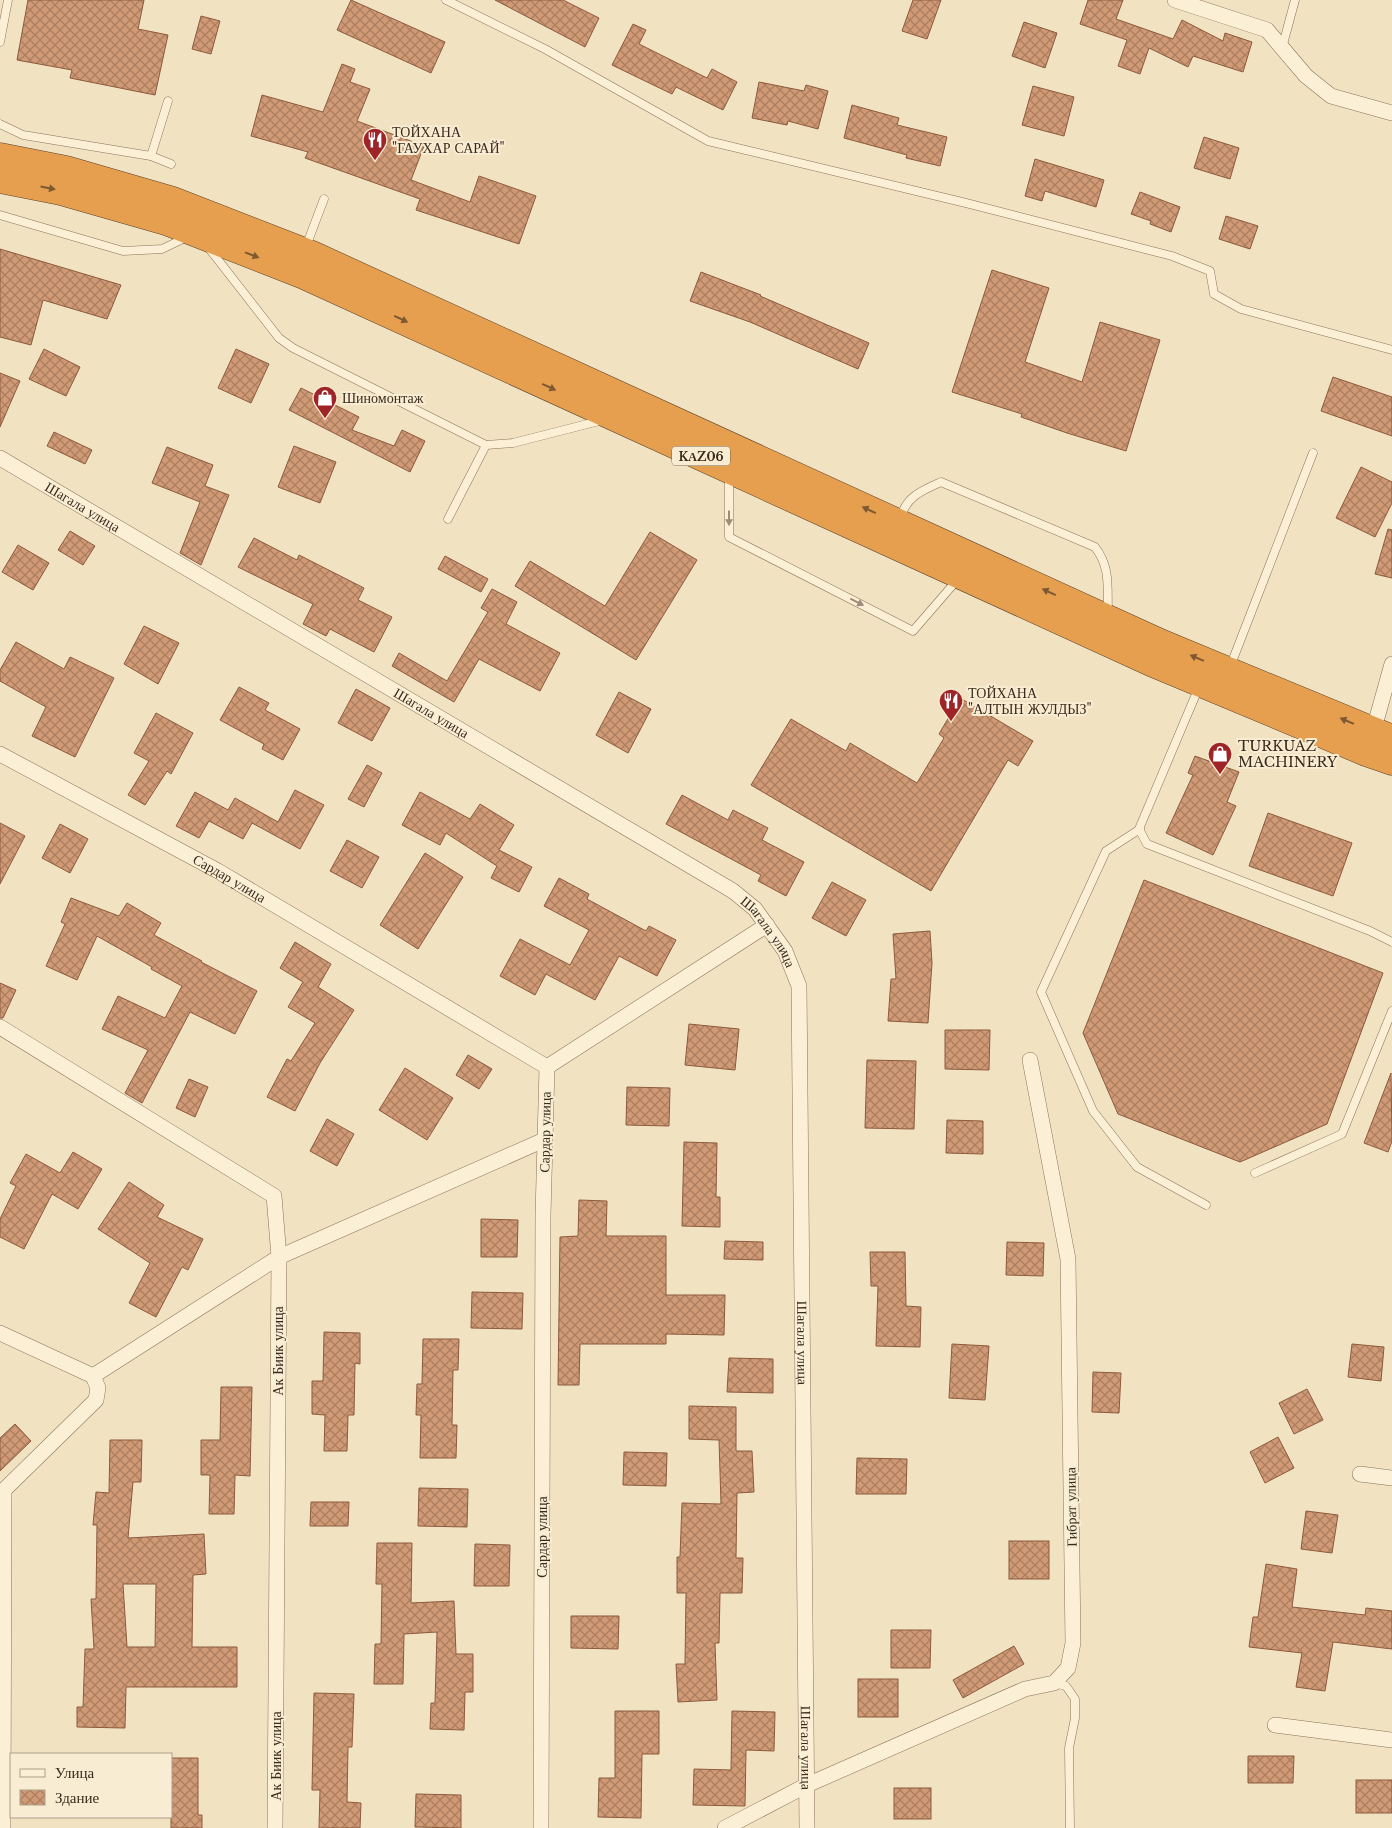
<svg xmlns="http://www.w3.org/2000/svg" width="1392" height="1828" font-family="'Libre Baskerville',serif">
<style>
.building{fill:url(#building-cross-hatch);stroke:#8c5a3c;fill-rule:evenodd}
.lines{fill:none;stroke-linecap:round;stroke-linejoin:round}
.lane-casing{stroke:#8c7258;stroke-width:9}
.street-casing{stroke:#8c7258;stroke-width:16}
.highway-casing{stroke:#59402c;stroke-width:29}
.lane{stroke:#fbefd6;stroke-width:8}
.street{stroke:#fbefd6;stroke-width:15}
.highway{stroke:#e59f4e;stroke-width:28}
.oneway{fill:#7f5931}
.oneway2{fill:#9b8d7a}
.labels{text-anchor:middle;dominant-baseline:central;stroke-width:4;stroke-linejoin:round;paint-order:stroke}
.shield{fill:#f8ecd2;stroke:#746553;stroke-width:1}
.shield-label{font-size:12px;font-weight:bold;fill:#3b2b1d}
.poi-label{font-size:14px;fill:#3b2b1d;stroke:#f8ecd2;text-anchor:start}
.street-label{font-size:14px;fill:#3b2b1d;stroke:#f8ecd2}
</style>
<defs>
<pattern id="building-cross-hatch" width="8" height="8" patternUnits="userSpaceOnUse" patternTransform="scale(1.25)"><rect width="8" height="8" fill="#d19a76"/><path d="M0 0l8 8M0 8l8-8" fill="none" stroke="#ab7e60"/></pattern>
</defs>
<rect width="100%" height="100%" fill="#f1e2c2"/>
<g class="building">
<path d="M 28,0 L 144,0 L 138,29 L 168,35 L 155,95 L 70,78 L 72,70 L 17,60 Z"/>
<path d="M 351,0 L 445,42 L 431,73 L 337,30 Z"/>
<path d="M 495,0 L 563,0 L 599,18 L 585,47 Z"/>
<path d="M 913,0 L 941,0 L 927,39 L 902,31 Z"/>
<path d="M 1088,0 L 1123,0 L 1116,19 L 1173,39 L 1182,20 L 1223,41 L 1225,33 L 1252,42 L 1243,72 L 1193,56 L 1188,67 L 1149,48 L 1140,74 L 1118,66 L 1127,40 L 1080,24 Z"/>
<path d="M 201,16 L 220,21 L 211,54 L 192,49 Z"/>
<path d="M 1024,22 L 1057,33 L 1045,68 L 1012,56 Z"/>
<path d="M 633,24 L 646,30 L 639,44 L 707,78 L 712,69 L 737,82 L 723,110 L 676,87 L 672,94 L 612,65 Z"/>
<path d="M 342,64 L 355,69 L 350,82 L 370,89 L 357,121 L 424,146 L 411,180 L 470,202 L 479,176 L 536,196 L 519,244 L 416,210 L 420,199 L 305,158 L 308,152 L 251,136 L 262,95 L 323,112 Z"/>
<path d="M 759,82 L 804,91 L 806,85 L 828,91 L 818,129 L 788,121 L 787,125 L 752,118 Z"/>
<path d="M 1033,86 L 1074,97 L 1064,136 L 1022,125 Z"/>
<path d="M 852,105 L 899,118 L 897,125 L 947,137 L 940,166 L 906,158 L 907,155 L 844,138 Z"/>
<path d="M 1204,137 L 1239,148 L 1230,179 L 1194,168 Z"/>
<path d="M 1035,159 L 1104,180 L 1096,207 L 1045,191 L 1042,201 L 1025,196 Z"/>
<path d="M 1140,192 L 1180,207 L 1171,232 L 1150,224 L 1151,221 L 1131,214 Z"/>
<path d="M 1226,216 L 1258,226 L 1250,249 L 1219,239 Z"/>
<path d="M 0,249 L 121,285 L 107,319 L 43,300 L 31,345 L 0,337 Z"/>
<path d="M 992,270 L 1049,288 L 1025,362 L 1082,382 L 1100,322 L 1160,340 L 1126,451 L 1067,433 L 1021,417 L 1022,414 L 952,392 Z"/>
<path d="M 701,272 L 761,295 L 760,296 L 869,343 L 858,369 L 750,322 L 690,301 Z"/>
<path d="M 44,349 L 80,367 L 66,396 L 29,379 Z"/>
<path d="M 236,349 L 269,364 L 251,403 L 218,388 Z"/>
<path d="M 0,373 L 20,381 L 0,427 Z"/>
<path d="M 1333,377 L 1392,397 L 1392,436 L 1321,411 Z"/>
<path d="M 301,388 L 359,417 L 352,430 L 394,446 L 402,430 L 425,441 L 410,472 L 289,410 Z"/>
<path d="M 54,432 L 92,450 L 85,464 L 47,446 Z"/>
<path d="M 294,446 L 336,462 L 320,503 L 278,487 Z"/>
<path d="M 167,447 L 213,465 L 205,486 L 229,495 L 201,565 L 180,553 L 200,502 L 152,483 Z"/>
<path d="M 1361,467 L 1392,482 L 1392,503 L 1375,537 L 1336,518 Z"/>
<path d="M 1388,529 L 1392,530 L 1392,578 L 1375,574 Z"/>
<path d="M 70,531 L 95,546 L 83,565 L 58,550 Z"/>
<path d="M 650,532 L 697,560 L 636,660 L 515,586 L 530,561 L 605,606 Z"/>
<path d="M 254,538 L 297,560 L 299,555 L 364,588 L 358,600 L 392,617 L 374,652 L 330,629 L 326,636 L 303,624 L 313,604 L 238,567 Z"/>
<path d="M 18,545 L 49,563 L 33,590 L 2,572 Z"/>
<path d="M 445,556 L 488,579 L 481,592 L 438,569 Z"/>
<path d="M 492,589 L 517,602 L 506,624 L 560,653 L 540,691 L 479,659 L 454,702 L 392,666 L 399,653 L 447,681 L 488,612 L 481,608 Z"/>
<path d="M 144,626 L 179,643 L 158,684 L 124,664 Z"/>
<path d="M 16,642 L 64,669 L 70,657 L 114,678 L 75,757 L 32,736 L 46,707 L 0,681 L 0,670 Z"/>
<path d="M 239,687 L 269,703 L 265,710 L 300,729 L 283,760 L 262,749 L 264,744 L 220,720 Z"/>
<path d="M 356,689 L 390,708 L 372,741 L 338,723 Z"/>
<path d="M 619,692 L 651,709 L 628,753 L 596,735 Z"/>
<path d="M 960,698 L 1033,741 L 1018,766 L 1008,760 L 931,891 L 751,785 L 791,719 L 846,751 L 850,743 L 917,783 L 944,738 L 939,734 Z"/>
<path d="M 156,713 L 193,733 L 171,774 L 167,771 L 145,805 L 128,795 L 149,761 L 134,753 Z"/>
<path d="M 1195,756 L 1239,772 L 1227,802 L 1236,806 L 1213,855 L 1166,833 L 1193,775 L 1188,773 Z"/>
<path d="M 367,765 L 382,773 L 364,807 L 348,799 Z"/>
<path d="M 295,790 L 324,805 L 300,849 L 252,823 L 243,839 L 209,821 L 199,838 L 176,826 L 195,792 L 228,810 L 235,798 L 278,822 Z"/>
<path d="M 420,792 L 470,819 L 480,804 L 514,825 L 499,850 L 532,867 L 519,892 L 491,878 L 497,866 L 446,833 L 440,845 L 402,825 Z"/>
<path d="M 682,795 L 728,820 L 733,810 L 768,828 L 762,840 L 804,862 L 786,896 L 758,881 L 761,875 L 666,824 Z"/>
<path d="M 1268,813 L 1352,843 L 1333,896 L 1249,866 Z"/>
<path d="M 0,823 L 25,836 L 0,884 Z"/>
<path d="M 60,824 L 88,839 L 70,873 L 42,858 Z"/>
<path d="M 347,840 L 379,857 L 362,888 L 330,871 Z"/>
<path d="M 425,853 L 463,877 L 418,949 L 380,925 Z"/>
<path d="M 559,878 L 589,894 L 587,899 L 646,931 L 649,926 L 676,940 L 657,976 L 619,956 L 595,1000 L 546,974 L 535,995 L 500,976 L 520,939 L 570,965 L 589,930 L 544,906 Z"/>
<path d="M 1144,880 L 1383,973 L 1327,1124 L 1240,1162 L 1118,1114 L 1083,1033 Z"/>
<path d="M 832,882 L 866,900 L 846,936 L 812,918 Z"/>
<path d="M 71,898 L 119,916 L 127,903 L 161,923 L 154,935 L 202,961 L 201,962 L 257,991 L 235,1034 L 190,1012 L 142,1103 L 125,1093 L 148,1050 L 102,1029 L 118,996 L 165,1018 L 182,986 L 151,969 L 152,967 L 97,936 L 77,980 L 46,966 L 65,924 L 61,922 Z"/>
<path d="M 930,931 L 932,963 L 928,1023 L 888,1021 L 891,979 L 896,979 L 893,934 Z"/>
<path d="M 295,942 L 331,964 L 318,987 L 354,1010 L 320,1063 L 295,1111 L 267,1097 L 287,1059 L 291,1061 L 315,1023 L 288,1007 L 303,982 L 280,968 Z"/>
<path d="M 0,983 L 16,990 L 3,1018 L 0,1018 Z"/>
<path d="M 689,1024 L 739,1029 L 735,1070 L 685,1065 Z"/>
<path d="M 945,1030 L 990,1030 L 989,1070 L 945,1069 Z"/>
<path d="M 468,1055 L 492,1069 L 479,1089 L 456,1075 Z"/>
<path d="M 867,1060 L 916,1061 L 914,1129 L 865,1128 Z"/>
<path d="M 405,1068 L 453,1098 L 427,1140 L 379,1110 Z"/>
<path d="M 1391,1073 L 1392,1141 L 1388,1152 L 1364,1143 Z"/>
<path d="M 189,1079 L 208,1087 L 195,1117 L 176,1108 Z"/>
<path d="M 627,1087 L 670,1088 L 669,1126 L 626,1125 Z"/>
<path d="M 327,1119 L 354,1134 L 337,1166 L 310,1151 Z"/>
<path d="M 947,1120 L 983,1121 L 983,1154 L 946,1153 Z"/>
<path d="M 684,1142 L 717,1143 L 716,1197 L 720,1197 L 720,1227 L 682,1226 Z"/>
<path d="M 73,1152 L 102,1169 L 78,1209 L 52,1194 L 24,1249 L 0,1237 L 0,1219 L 16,1186 L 10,1183 L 26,1154 L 60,1173 Z"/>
<path d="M 129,1182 L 164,1205 L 157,1217 L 203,1239 L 188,1270 L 182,1267 L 156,1317 L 129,1303 L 150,1263 L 98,1229 Z"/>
<path d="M 579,1200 L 607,1201 L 606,1236 L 666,1236 L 666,1295 L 725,1295 L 724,1335 L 666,1334 L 666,1344 L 580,1344 L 579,1385 L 558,1385 L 560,1237 L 578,1236 Z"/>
<path d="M 481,1219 L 518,1220 L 517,1257 L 481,1257 Z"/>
<path d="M 725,1241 L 763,1242 L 763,1260 L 724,1259 Z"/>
<path d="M 1007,1242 L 1044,1243 L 1043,1276 L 1006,1275 Z"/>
<path d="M 870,1252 L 905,1252 L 906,1306 L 921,1307 L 920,1347 L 876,1346 L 878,1286 L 871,1286 Z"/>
<path d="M 472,1292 L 523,1293 L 522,1329 L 471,1328 Z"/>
<path d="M 324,1332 L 360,1333 L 360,1364 L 355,1363 L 354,1415 L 348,1415 L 347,1451 L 324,1451 L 325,1415 L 312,1414 L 312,1381 L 323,1381 Z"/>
<path d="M 423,1339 L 459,1339 L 458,1370 L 453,1370 L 452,1425 L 457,1425 L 456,1458 L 420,1458 L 421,1415 L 416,1415 L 417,1384 L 422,1384 Z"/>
<path d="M 952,1344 L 989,1346 L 985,1400 L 949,1398 Z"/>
<path d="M 1352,1344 L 1384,1347 L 1381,1381 L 1348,1377 Z"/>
<path d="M 729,1358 L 773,1359 L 773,1393 L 727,1392 Z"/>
<path d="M 1093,1372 L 1121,1373 L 1119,1413 L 1092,1412 Z"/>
<path d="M 221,1387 L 252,1387 L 250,1476 L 235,1475 L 234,1514 L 209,1514 L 210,1475 L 201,1475 L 201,1440 L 220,1440 Z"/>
<path d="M 1307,1389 L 1323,1420 L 1294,1434 L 1279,1403 Z"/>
<path d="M 689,1406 L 736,1407 L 736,1451 L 752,1451 L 754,1492 L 737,1493 L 736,1558 L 743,1558 L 742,1593 L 720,1593 L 719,1643 L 715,1643 L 717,1700 L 678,1702 L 676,1664 L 685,1664 L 686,1593 L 677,1593 L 677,1557 L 680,1557 L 682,1503 L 721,1504 L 719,1440 L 689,1439 Z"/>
<path d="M 15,1424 L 31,1441 L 0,1471 L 0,1438 Z"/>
<path d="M 1278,1437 L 1294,1468 L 1265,1483 L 1250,1452 Z"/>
<path d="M 110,1440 L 142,1440 L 141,1482 L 133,1482 L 128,1538 L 204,1534 L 206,1574 L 193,1575 L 192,1647 L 237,1647 L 237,1687 L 126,1687 L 125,1728 L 77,1727 L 77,1707 L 83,1707 L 85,1649 L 94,1649 L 91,1599 L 96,1599 L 97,1525 L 93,1525 L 96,1492 L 109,1493 ZM 123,1584 L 156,1584 L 155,1647 L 127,1647 Z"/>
<path d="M 624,1452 L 667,1453 L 666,1486 L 623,1485 Z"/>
<path d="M 857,1458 L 907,1459 L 906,1494 L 856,1494 Z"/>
<path d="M 419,1488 L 468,1489 L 467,1527 L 418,1526 Z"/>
<path d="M 311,1502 L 349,1502 L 348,1526 L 310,1526 Z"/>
<path d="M 1306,1511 L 1338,1515 L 1332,1553 L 1301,1549 Z"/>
<rect x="1009" y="1541" width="40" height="38"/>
<path d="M 377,1543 L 412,1543 L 411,1603 L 454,1601 L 456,1654 L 473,1654 L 473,1692 L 465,1692 L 464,1730 L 430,1729 L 431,1703 L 435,1703 L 437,1632 L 404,1634 L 403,1684 L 374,1684 L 375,1644 L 381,1644 L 382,1584 L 376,1584 Z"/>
<path d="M 475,1544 L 510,1545 L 509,1586 L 474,1586 Z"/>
<path d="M 1266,1564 L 1297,1569 L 1292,1607 L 1365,1615 L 1366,1608 L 1392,1611 L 1392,1649 L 1333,1642 L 1325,1691 L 1296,1687 L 1302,1653 L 1249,1647 L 1253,1617 L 1258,1617 Z"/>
<path d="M 571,1616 L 619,1616 L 618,1649 L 571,1648 Z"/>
<path d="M 891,1630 L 931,1630 L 930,1668 L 891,1668 Z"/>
<path d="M 1014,1646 L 1024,1664 L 963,1698 L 953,1680 Z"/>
<rect x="858" y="1679" width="40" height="38"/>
<path d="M 314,1693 L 354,1694 L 352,1747 L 348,1747 L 347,1802 L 361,1803 L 360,1828 L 319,1828 L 320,1790 L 312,1790 Z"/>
<path d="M 615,1711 L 659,1711 L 659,1754 L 642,1754 L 641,1818 L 598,1817 L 599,1778 L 615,1778 Z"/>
<path d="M 732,1711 L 775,1712 L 774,1751 L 746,1750 L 745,1806 L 693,1805 L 694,1769 L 731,1770 Z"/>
<path d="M 1248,1756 L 1294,1756 L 1293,1783 L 1248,1783 Z"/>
<path d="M 171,1758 L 198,1758 L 198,1815 L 202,1815 L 202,1828 L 171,1828 Z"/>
<rect x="1356" y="1780" width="36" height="33"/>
<rect x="894" y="1788" width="37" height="31"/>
<path d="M 416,1794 L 461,1795 L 461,1828 L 415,1827 Z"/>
</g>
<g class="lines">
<defs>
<g id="lane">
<path d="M 446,0 L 545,49 L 708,141 L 966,203 L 1172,256 L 1210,271 L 1214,294 L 1241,309 L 1392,350"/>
<path d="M 0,42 L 8,0"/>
<path d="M 1282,48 L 1295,0"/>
<path d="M 0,124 L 23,135 L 151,156 L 171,164"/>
<path d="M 151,156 L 168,101"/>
<path d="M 0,215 L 123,251 L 162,249 L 187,237"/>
<path d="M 208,247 L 279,338 L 293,348 L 486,445 L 513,443 L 603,420"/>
<path d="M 305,249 L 324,199"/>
<path d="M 729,476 L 729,537 L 913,631 L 958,579"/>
<path d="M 901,518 C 905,497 923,490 941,482 L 1095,547 C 1111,568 1107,587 1108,612"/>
<path d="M 448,519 L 486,445"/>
<path d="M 1230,667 L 1313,453"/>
<path d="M 1199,687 L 1139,829 L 1147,844 L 1370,931 L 1392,942"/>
<path d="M 1140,829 L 1106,851 L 1041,992 L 1093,1111 L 1137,1167 L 1206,1205"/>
<path d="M 1255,1173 L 1342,1134 L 1392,1011"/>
<path d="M 1054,1683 L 1066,1686 L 1075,1699 L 1075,1718 L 1069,1748 L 1070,1828"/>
</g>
<g id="street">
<path d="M 1175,0 L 1267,30 L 1306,76 L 1331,96 L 1392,113"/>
<path id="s1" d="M 0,458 L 733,891 L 755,909 L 785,951 L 799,986 L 807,1828"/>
<path d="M 1373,732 L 1392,664"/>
<path id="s2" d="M 0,754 L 218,871 L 547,1067 L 543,1215 L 541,1828"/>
<path d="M 0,1027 L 274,1196 L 279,1257 L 275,1828"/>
<path d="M 547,1067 L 767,925"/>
<path d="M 0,1333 L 93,1376"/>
<path d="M 1360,1474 L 1392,1478"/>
<path d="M 1275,1725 L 1392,1740"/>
<path d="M 3,1828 L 4,1490 L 96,1400 L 98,1388 L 93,1376 L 279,1257 L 544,1140"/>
<path d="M 725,1828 L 807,1785 L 1025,1689 L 1054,1683 L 1068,1668 L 1073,1643 L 1068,1259 L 1030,1060"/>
</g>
<g id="highway">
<path d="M 0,157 L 66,170 L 173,201 L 312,255 L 1160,643 L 1392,739"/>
<path d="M 0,179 L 61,191 L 166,221 L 304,275 L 1151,662 L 1366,752 L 1392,761"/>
</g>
</defs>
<use href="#lane" class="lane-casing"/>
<use href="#street" class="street-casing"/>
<use href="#highway" class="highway-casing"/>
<use href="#lane" class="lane"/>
<use href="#street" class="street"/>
<use href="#highway" class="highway"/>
</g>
<defs><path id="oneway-solid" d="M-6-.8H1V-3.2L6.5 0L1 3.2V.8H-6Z" transform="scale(1.25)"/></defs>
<g class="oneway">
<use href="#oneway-solid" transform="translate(48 188) rotate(11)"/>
<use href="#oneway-solid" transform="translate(252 255) rotate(21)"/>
<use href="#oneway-solid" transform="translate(401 319) rotate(25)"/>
<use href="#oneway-solid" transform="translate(549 387) rotate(25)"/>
<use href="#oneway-solid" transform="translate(869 510) rotate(-155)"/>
<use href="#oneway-solid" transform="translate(1049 592) rotate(-155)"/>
<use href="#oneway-solid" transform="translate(1197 658) rotate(-157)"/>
<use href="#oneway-solid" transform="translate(1347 721) rotate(-157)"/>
</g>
<g class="oneway2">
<use href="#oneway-solid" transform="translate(729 518) rotate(90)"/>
<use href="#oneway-solid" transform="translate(857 602) rotate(27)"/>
</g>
<defs>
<symbol id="restaurant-pin" viewBox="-11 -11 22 30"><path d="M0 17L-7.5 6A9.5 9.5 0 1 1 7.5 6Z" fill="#9f2428" stroke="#f8ecd2"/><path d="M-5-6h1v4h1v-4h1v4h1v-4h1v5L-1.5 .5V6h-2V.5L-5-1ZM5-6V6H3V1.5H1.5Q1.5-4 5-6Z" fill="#fff"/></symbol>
<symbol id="shop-pin" viewBox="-11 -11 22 30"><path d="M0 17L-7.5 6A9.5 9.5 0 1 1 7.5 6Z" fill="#9f2428" stroke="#f8ecd2"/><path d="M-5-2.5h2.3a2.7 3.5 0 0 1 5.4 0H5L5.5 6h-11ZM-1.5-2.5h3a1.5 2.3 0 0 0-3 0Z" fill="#fff"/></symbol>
</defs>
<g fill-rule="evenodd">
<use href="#restaurant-pin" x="361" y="126" width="28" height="38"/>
<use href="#shop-pin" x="311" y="384" width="28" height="38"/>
<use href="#restaurant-pin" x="937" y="687" width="28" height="38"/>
<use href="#shop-pin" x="1206" y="740" width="28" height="38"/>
</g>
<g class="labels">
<rect class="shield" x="672" y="446.5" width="58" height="19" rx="4"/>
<g class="shield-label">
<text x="701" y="456">KАZ06</text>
</g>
<g class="poi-label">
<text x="392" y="132">ТОЙХАНА<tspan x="392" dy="16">"ГАУХАР САРАЙ"</tspan></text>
<text x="342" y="398">Шиномонтаж</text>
<text x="968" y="693">ТОЙХАНА<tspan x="968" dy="16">"АЛТЫН ЖУЛДЫЗ"</tspan></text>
<text x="1238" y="746">TURKUAZ<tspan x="1238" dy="16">MACHINERY</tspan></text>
</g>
<g class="street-label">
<text stroke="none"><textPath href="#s1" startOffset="96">Шагала улица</textPath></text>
<text stroke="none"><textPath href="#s1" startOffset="501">Шагала улица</textPath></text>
<text stroke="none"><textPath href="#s2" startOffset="261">Сардар улица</textPath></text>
<text stroke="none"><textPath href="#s1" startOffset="906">Шагала улица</textPath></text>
<text transform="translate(545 1132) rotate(-89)">Сардар улица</text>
<text stroke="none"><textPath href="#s1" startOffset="1326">Шагала улица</textPath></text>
<text transform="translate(278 1351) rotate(-90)">Ак Биик улица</text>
<text transform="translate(1071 1507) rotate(-91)">Гибрат улица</text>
<text transform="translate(542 1537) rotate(-90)">Сардар улица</text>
<text stroke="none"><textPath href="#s1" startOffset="1731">Шагала улица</textPath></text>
<text transform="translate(276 1756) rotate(-90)">Ак Биик улица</text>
</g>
</g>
<rect x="10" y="1753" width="162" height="65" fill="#f8ecd2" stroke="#ac9f8a"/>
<rect x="20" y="1769" width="25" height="8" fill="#fbefd6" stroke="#ac9f8a"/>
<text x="55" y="1778" font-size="15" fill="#3b2b1d">Улица</text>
<rect x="20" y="1790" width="25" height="15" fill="url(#building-cross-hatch)" stroke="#ac9f8a"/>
<text x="55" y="1803" font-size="15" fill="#3b2b1d">Здание</text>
</svg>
